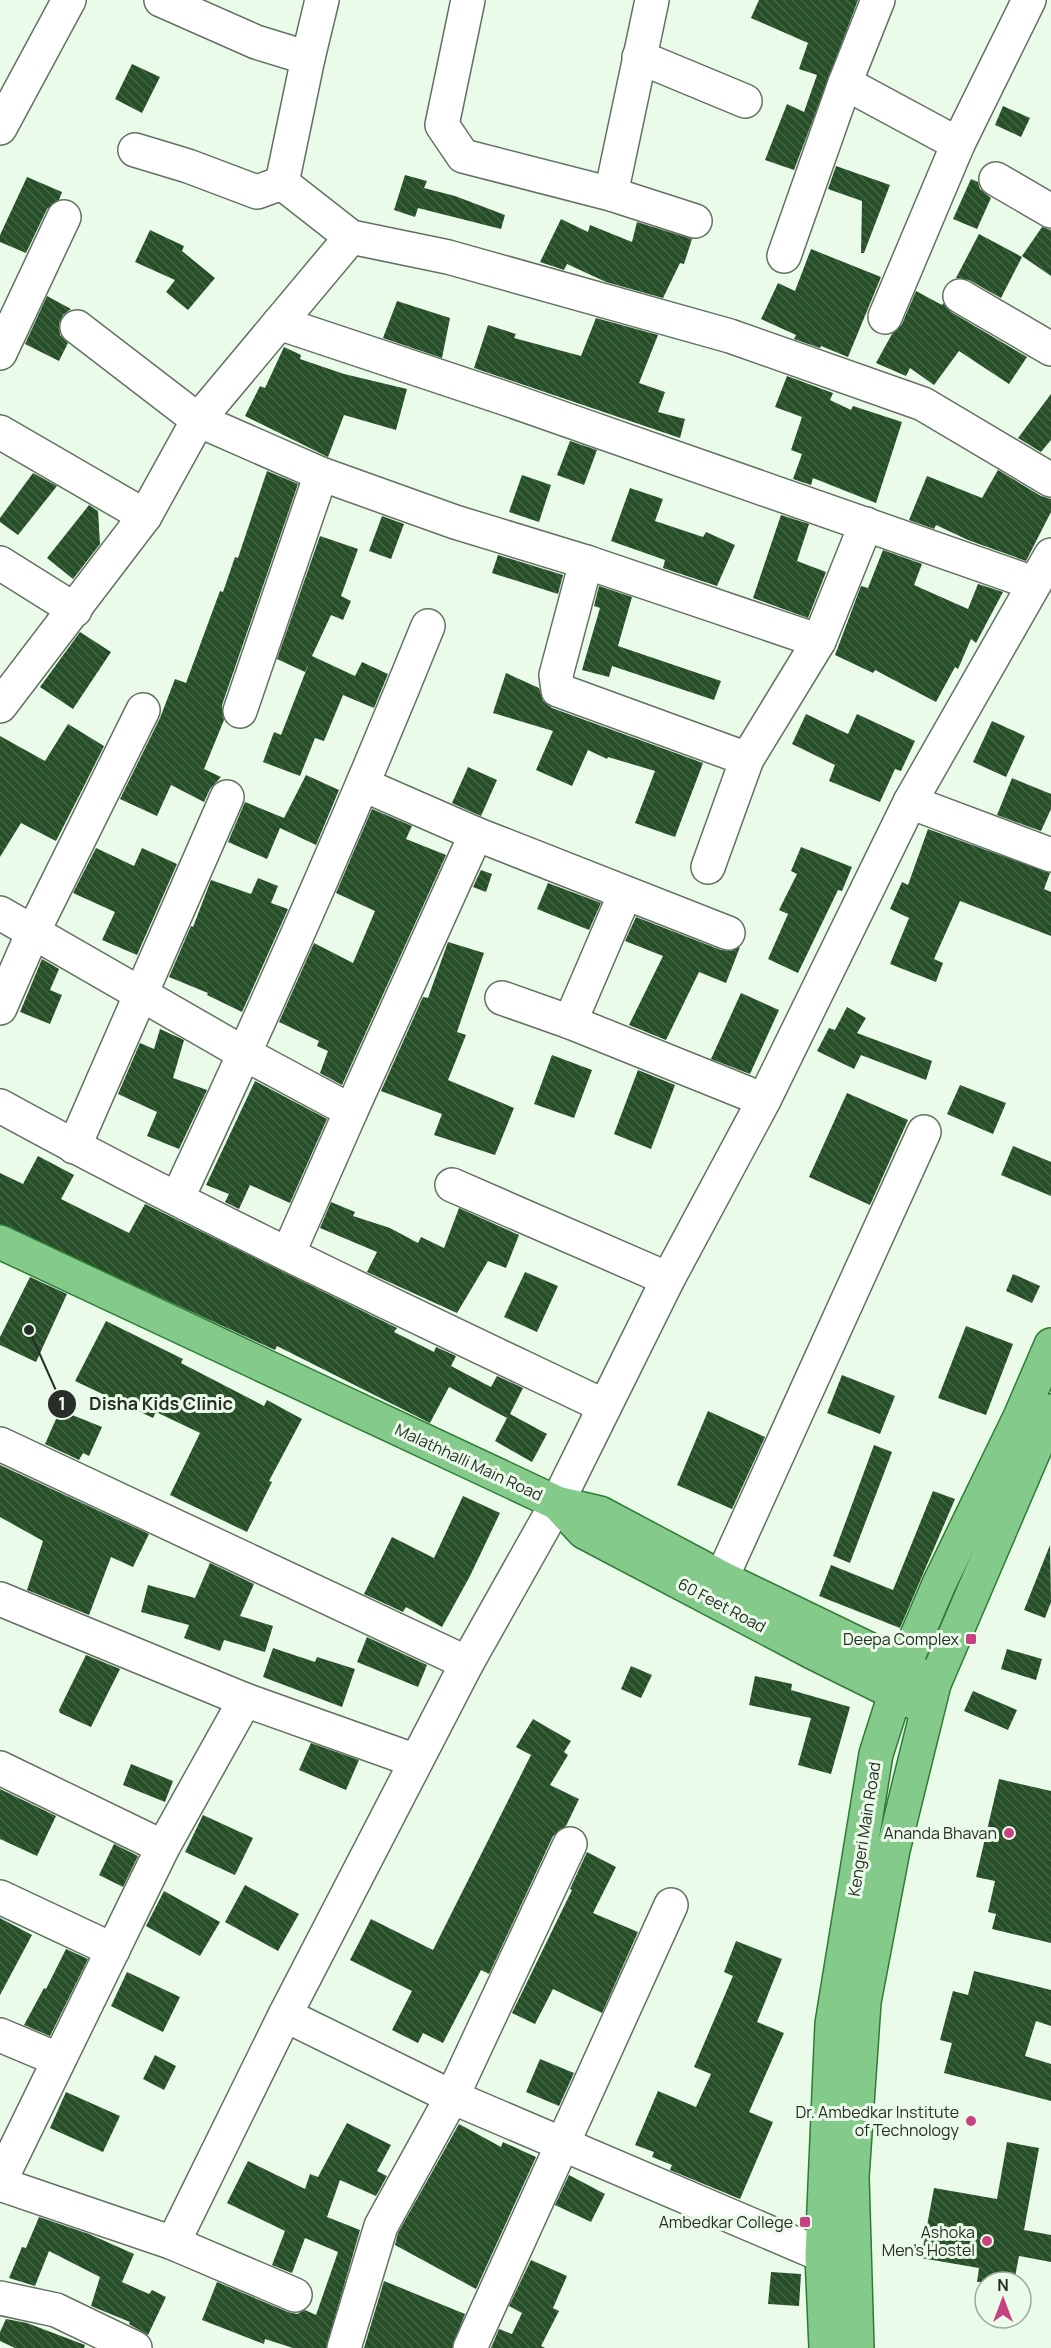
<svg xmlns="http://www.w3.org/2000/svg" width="1051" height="2348" font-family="Manrope,sans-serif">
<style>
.building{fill:url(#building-back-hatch)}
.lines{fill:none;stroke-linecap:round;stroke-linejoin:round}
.minor-casing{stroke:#637163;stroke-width:36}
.major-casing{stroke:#2e7c36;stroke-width:36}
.minor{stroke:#fff;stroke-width:33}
.major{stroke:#84ca8b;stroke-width:33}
.poi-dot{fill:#c84282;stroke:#ebfbea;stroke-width:2}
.labels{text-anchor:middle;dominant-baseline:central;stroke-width:6;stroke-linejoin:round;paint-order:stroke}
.street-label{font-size:16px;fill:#272d27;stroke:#ebfbea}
.poi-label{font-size:16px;fill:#272d27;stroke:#ebfbea;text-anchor:end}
.leader{fill:none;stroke:#272d27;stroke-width:2}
.callout-dot{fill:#272d27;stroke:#ebfbea;stroke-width:2}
.mark-label{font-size:18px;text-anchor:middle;font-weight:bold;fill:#fff}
.callout-label{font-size:18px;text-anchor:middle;font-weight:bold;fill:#272d27;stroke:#ebfbea;stroke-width:6;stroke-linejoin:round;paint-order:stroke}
</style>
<defs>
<pattern id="building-back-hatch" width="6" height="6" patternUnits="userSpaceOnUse" patternTransform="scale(1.5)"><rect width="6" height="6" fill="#264e27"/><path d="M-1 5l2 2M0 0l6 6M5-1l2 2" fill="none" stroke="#446545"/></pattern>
</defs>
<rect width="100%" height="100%" fill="#ebfbea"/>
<g class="building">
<path d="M 759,0 L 858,0 L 794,170 L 765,160 L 787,104 L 804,112 L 817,75 L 799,69 L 808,43 L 751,18 Z"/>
<path d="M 132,64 L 160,77 L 142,113 L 115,99 Z"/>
<path d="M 1003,106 L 1030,118 L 1021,137 L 995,125 Z"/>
<path d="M 836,166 L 890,185 L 864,253 L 861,253 L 862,201 L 828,189 Z"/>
<path d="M 405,175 L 427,181 L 424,188 L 455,196 L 505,215 L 501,229 L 418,208 L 415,217 L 394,210 Z"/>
<path d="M 27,177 L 62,192 L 59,200 L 47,209 L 26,253 L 0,242 L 0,235 Z"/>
<path d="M 971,179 L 978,182 L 980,189 L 991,198 L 977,229 L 953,219 Z"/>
<path d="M 561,219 L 588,232 L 590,225 L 632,242 L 637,222 L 692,239 L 684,264 L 680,263 L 663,298 L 606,282 L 567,264 L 564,270 L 540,262 Z"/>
<path d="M 1042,227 L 1051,230 L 1051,276 L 1022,256 Z"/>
<path d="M 150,230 L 184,246 L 182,251 L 215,278 L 188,310 L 166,292 L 175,280 L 135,262 Z"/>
<path d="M 979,234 L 1022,257 L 1001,298 L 969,280 L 956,278 Z"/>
<path d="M 811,249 L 881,277 L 848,357 L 821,346 L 820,348 L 794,339 L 796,335 L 761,319 L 778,283 L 795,291 Z"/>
<path d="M 916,291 L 942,305 L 943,303 L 951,312 L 1027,357 L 1009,384 L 959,351 L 934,385 L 910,368 L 906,376 L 876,363 L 892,334 L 902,324 Z"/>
<path d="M 47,296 L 71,309 L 63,315 L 59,324 L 60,335 L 68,343 L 59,361 L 25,344 Z"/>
<path d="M 397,301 L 450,318 L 442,358 L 383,338 Z"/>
<path d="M 596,318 L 658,335 L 639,383 L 665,392 L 658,412 L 685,419 L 680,438 L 474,368 L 488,325 L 516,334 L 514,338 L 581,356 Z"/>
<path d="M 284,347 L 301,355 L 300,359 L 344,374 L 407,389 L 396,430 L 344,415 L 328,457 L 245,416 L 260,386 L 265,388 Z"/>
<path d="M 787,376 L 833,393 L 830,400 L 851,410 L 853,406 L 902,422 L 876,503 L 813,478 L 811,485 L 793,479 L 802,454 L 791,450 L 802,417 L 775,407 Z"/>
<path d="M 1051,394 L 1051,440 L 1041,452 L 1018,438 Z"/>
<path d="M 570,441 L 597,450 L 584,485 L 557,475 Z"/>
<path d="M 998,470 L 1041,496 L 1051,499 L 1051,512 L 1026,561 L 968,540 L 936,525 L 934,529 L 909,520 L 927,476 L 982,498 Z"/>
<path d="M 267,471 L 298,484 L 222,705 L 224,720 L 204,769 L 221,777 L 210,789 L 204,802 L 171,785 L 157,816 L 120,799 L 160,718 L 175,679 L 186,683 L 220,591 L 223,592 L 235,557 L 238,558 Z"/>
<path d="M 33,473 L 57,486 L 18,535 L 0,522 L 0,518 Z"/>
<path d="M 522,475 L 551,485 L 539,522 L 509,512 Z"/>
<path d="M 630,488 L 663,499 L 655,521 L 703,537 L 706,532 L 735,545 L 717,586 L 663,568 L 665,560 L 611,541 Z"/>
<path d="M 89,505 L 98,511 L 100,544 L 73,579 L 47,558 Z"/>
<path d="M 781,515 L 809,524 L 797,561 L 826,572 L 808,618 L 753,598 Z"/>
<path d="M 382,516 L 404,524 L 391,559 L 369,551 Z"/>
<path d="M 320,536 L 358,549 L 341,596 L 351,601 L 343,620 L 331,615 L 312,656 L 355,676 L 362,662 L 388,674 L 374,708 L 343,695 L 324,741 L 315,738 L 300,776 L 263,762 L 274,732 L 281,735 L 309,663 L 305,672 L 277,659 Z"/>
<path d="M 883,550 L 922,564 L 914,585 L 968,609 L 978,584 L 1003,592 L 976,643 L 971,639 L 958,669 L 955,667 L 936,702 L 875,670 L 873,673 L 835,655 L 861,586 L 868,588 Z"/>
<path d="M 498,555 L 563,575 L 558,594 L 492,573 Z"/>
<path d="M 599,586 L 632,597 L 618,646 L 721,681 L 714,700 L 612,666 L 609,677 L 582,670 L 600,608 L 594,606 Z"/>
<path d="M 80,632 L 111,652 L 73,709 L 40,687 Z"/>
<path d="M 506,673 L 539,688 L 543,701 L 552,708 L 703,763 L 675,837 L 635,823 L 655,771 L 608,757 L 607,759 L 588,750 L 572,786 L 536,770 L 553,731 L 493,713 Z"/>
<path d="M 806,714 L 848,734 L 857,714 L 915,741 L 901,771 L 895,769 L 880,802 L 829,781 L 835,765 L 792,744 Z"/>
<path d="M 992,721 L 1025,736 L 1006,777 L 973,762 Z"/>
<path d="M 68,724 L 104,746 L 79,796 L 56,841 L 21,823 L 0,857 L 0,736 L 45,761 Z"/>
<path d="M 468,767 L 497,780 L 481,816 L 452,803 Z"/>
<path d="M 306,775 L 339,790 L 316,845 L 280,828 L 267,859 L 228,842 L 245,802 L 284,818 Z"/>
<path d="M 1012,778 L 1051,794 L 1051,809 L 1041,831 L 997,815 Z"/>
<path d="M 372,809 L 412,826 L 406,839 L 446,855 L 342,1085 L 320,1073 L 328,1051 L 317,1046 L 319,1041 L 279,1022 L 314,943 L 353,963 L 375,911 L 336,893 Z"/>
<path d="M 928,829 L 1050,873 L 1044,889 L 1051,892 L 1051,936 L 960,901 L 934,959 L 943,963 L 936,982 L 890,964 L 909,918 L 890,909 L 902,882 L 908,885 Z"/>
<path d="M 801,847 L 852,867 L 842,891 L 838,890 L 798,973 L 768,959 L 788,914 L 779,910 L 797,874 L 791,871 Z"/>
<path d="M 96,848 L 134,866 L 142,848 L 177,864 L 137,955 L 102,940 L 115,912 L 73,893 Z"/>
<path d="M 481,870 L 492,874 L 486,892 L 473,887 Z"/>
<path d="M 258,878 L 278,886 L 271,903 L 288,909 L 242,1012 L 207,995 L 208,993 L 169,977 L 191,926 L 193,927 L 211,880 L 251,894 Z"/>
<path d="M 548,883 L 601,903 L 589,930 L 537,909 Z"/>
<path d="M 636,917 L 721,950 L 731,951 L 740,947 L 726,983 L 699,972 L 666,1040 L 629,1025 L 663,956 L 625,941 Z"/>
<path d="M 448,942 L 484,953 L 457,1032 L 466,1035 L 448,1080 L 514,1108 L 495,1155 L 434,1135 L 442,1114 L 381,1091 L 423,997 L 428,998 Z"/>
<path d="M 42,959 L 59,969 L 50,990 L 62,995 L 50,1024 L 20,1012 Z"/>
<path d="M 741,993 L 779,1010 L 750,1074 L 711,1059 Z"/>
<path d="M 847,1007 L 866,1018 L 857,1033 L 932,1061 L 926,1080 L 861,1055 L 854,1069 L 817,1051 L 829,1028 L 835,1030 Z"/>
<path d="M 160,1029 L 184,1040 L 173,1078 L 207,1090 L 179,1149 L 147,1136 L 157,1112 L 118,1094 L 140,1043 L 154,1049 Z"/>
<path d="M 552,1055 L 592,1070 L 574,1118 L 534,1104 Z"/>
<path d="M 638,1070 L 675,1085 L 651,1149 L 614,1134 Z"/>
<path d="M 255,1081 L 327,1119 L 290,1203 L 250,1185 L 239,1209 L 225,1202 L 229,1194 L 206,1185 Z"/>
<path d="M 960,1085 L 1006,1103 L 993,1134 L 947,1114 Z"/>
<path d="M 847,1093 L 908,1120 L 870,1205 L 809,1177 Z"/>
<path d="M 1013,1146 L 1051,1162 L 1051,1196 L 1001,1175 Z"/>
<path d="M 38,1156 L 74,1175 L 61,1199 L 129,1233 L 145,1204 L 397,1328 L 394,1332 L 434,1352 L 436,1347 L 456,1356 L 451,1366 L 491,1387 L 497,1376 L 523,1388 L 510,1414 L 547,1434 L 532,1462 L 495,1441 L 507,1418 L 449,1387 L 430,1423 L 277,1346 L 275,1350 L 0,1224 L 0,1173 L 23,1184 Z"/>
<path d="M 331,1202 L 355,1212 L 353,1216 L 390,1228 L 418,1243 L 421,1237 L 444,1248 L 459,1208 L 519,1235 L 506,1268 L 488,1261 L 457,1313 L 367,1272 L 377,1252 L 320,1228 Z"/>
<path d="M 525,1272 L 558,1286 L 537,1332 L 504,1317 Z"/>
<path d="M 1013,1274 L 1040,1286 L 1032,1303 L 1006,1291 Z"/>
<path d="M 30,1277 L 67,1294 L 36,1362 L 0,1345 L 0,1337 Z"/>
<path d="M 106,1321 L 183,1359 L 181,1363 L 264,1406 L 267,1400 L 302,1419 L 269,1481 L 272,1482 L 247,1532 L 170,1495 L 200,1433 L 156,1412 L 153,1418 L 75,1381 Z"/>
<path d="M 966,1326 L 1013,1344 L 986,1415 L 938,1398 Z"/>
<path d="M 842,1375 L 895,1396 L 880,1434 L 827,1413 Z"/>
<path d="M 60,1410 L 102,1427 L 89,1456 L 83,1453 L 79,1460 L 45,1444 Z"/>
<path d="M 708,1411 L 765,1437 L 732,1509 L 677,1485 Z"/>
<path d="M 874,1445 L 892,1452 L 850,1563 L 833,1556 Z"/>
<path d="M 0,1465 L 149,1534 L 133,1567 L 111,1557 L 89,1615 L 27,1590 L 43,1541 L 0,1517 Z"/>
<path d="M 933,1491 L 955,1499 L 900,1628 L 819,1596 L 831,1565 L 893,1590 Z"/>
<path d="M 463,1496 L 500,1513 L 470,1576 L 442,1627 L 406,1607 L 403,1612 L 364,1594 L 392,1537 L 434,1558 Z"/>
<path d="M 1050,1545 L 1051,1602 L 1045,1618 L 1024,1610 Z"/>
<path d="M 210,1563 L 254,1584 L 240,1616 L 273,1626 L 265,1652 L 224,1640 L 220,1651 L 184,1638 L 189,1625 L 141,1612 L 148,1585 L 195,1598 Z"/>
<path d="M 367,1637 L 427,1665 L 418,1687 L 357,1662 Z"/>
<path d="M 273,1648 L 315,1662 L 317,1657 L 355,1669 L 342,1707 L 263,1677 Z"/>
<path d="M 1007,1649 L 1042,1659 L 1036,1680 L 1001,1669 Z"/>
<path d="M 86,1655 L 120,1669 L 91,1727 L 60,1713 L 59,1710 Z"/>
<path d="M 631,1666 L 652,1675 L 641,1698 L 621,1689 Z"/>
<path d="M 755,1676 L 792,1684 L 791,1690 L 850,1707 L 831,1774 L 798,1765 L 811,1718 L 749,1705 Z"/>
<path d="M 973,1691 L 1017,1710 L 1008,1730 L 964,1711 Z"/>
<path d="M 533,1719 L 571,1741 L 564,1752 L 568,1755 L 550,1785 L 579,1799 L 566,1826 L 553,1836 L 489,1974 L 481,1970 L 443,2043 L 423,2033 L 418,2043 L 392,2030 L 412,1991 L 350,1960 L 371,1919 L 433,1950 L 531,1755 L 516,1747 Z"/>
<path d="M 311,1743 L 359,1760 L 346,1790 L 299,1770 Z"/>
<path d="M 131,1764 L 173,1781 L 165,1802 L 123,1785 Z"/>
<path d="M 999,1779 L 1051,1791 L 1051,1943 L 992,1929 L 996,1914 L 988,1912 L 995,1881 L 976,1877 Z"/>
<path d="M 0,1789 L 56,1816 L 37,1856 L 0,1839 Z"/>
<path d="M 203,1815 L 253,1838 L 235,1875 L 185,1852 Z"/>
<path d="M 114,1844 L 138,1856 L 123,1887 L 99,1875 Z"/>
<path d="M 587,1852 L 616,1867 L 593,1913 L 638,1932 L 602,2013 L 553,1989 L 535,2024 L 512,2013 L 572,1890 L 570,1889 Z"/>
<path d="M 245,1885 L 299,1914 L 278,1951 L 225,1922 Z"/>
<path d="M 164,1891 L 220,1922 L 200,1956 L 146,1926 Z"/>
<path d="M 0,1918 L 32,1935 L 0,1995 Z"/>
<path d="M 736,1941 L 782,1959 L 757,2022 L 784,2033 L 749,2112 L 773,2122 L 740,2199 L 670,2170 L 672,2165 L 652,2157 L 654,2152 L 635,2145 L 658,2091 L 696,2107 L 711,2074 L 694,2067 L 733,1976 L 724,1972 Z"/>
<path d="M 66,1949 L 88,1959 L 50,2036 L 24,2025 L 44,1988 L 46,1989 Z"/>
<path d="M 974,1971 L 1051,1990 L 1051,2026 L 1036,2021 L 1025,2056 L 1051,2064 L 1051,2101 L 944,2073 L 952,2043 L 940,2040 L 953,1991 L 968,1995 Z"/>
<path d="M 127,1972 L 180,1997 L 163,2032 L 111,2006 Z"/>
<path d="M 155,2055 L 176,2066 L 164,2090 L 143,2079 Z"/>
<path d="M 540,2059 L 574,2073 L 559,2106 L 526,2092 Z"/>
<path d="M 66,2092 L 120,2116 L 103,2152 L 50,2128 Z"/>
<path d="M 347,2123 L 391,2145 L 377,2171 L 387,2176 L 376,2196 L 340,2180 L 327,2217 L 360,2230 L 326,2348 L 293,2348 L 265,2339 L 264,2344 L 202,2320 L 217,2282 L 288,2312 L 297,2314 L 305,2310 L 316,2315 L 338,2252 L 305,2238 L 292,2273 L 272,2265 L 285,2231 L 227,2203 L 248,2161 L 305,2189 L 310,2174 L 318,2177 Z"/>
<path d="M 459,2124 L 501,2147 L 503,2142 L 536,2157 L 476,2289 L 395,2245 L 398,2233 Z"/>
<path d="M 1007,2142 L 1039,2148 L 1024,2230 L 1051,2235 L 1051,2262 L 1019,2256 L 1014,2282 L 977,2282 L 979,2268 L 921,2258 L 934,2188 L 997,2199 Z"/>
<path d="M 569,2175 L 605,2194 L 591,2222 L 555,2205 Z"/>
<path d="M 39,2217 L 89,2234 L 134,2254 L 122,2282 L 149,2294 L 152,2290 L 166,2297 L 148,2335 L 129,2324 L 130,2322 L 91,2306 L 100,2277 L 49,2251 L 35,2286 L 9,2278 L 22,2247 L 26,2248 Z"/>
<path d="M 531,2260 L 567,2276 L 553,2308 L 559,2311 L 541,2346 L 545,2348 L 491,2348 L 499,2329 L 512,2334 L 522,2313 L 509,2306 Z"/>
<path d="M 771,2272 L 801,2274 L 799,2306 L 768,2304 Z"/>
<path d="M 384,2281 L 465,2314 L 452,2348 L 364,2348 Z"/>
<path d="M 6,2319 L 27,2323 L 85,2345 L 84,2348 L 15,2348 L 0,2341 L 0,2332 Z"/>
</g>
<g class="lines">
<defs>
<g id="minor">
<path d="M 161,0 L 256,42 L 308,58 L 322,0"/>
<path d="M 468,0 L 442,125 L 463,156 L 611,194 L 695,221"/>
<path d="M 639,57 L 745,101"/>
<path d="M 308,58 L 282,183 L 351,237 L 448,257 L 730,336 L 923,404 L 1051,480"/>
<path d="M 845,83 L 958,144"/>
<path d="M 0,128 L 69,0"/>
<path d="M 135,150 L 188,166 L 257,192 L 282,183"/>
<path d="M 996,179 L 1051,211"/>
<path d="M 611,194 L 652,0"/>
<path d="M 784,256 L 845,83 L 878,0"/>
<path d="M 960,296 L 1051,349"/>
<path d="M 885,317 L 958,144 L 1029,0"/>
<path d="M 279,323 L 507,399 L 1033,583"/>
<path d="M 77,327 L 198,420 L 321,474 L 455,522 L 586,562 L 819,641"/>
<path d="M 0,353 L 64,217"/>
<path d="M 0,432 L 145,516"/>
<path d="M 586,562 L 556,675 L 558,690 L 747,759 L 708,867"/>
<path d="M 0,563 L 75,610"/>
<path d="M 0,706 L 145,516 L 198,420 L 351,237"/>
<path d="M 240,711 L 321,474"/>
<path d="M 747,759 L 819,641 L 866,524"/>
<path d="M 910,802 L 1051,855"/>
<path d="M 476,834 L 728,933"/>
<path d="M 0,913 L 245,1054 L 351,1111 L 288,1254"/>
<path d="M 502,998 L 570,1022 L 764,1100"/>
<path d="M 0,1008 L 34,930 L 143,710"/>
<path d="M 570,1022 L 625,894"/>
<path d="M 0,1106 C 197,1214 401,1309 604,1406"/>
<path d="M 351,1111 L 476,834 L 364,785"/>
<path d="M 74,1147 L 227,797"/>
<path d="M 452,1185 L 668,1279"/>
<path d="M 178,1197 C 266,1009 350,819 428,626"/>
<path d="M 0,1444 L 467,1663"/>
<path d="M 0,1599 L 245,1700 L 416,1761"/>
<path d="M 712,1599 L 924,1132"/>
<path d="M 0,1768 L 163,1847"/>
<path d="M 0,1897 L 113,1950"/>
<path d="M 285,2015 L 452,2097 L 822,2255"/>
<path d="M 0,2035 L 57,2059"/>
<path d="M 0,2181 L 163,1847 L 245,1700"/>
<path d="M 0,2184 L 173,2243 L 285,2015 L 467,1663 L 557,1503 L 668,1279 L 764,1100 L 910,802 L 1051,555"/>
<path d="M 173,2243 L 295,2295"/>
<path d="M 0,2298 L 56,2310 L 135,2348"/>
<path d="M 344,2348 L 381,2226 L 452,2097 L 570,1844"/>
<path d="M 470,2348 L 671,1905"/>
</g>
<g id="major">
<path d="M 0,1242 L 557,1503 L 600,1513 L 722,1578 L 904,1666 L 934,1684"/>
<path d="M 557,1503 L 584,1532 L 810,1651 L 915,1703"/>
<path d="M 826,2348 L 822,2255 L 832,2024 L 876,1754 L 904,1666 L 939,1584 L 1020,1417 L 1051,1345"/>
<path d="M 857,2348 L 852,2177 L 864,2002 L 893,1850 L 934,1684 L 1051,1411"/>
</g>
</defs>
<use href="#minor" class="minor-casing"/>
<use href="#major" class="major-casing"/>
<use href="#minor" class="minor"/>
<use href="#major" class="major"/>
</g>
<g class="poi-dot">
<rect x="965" y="1633" width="12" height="12" rx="3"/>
<circle cx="1009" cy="1833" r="6"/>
<circle cx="971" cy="2121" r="6"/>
<rect x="799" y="2216" width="12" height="12" rx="3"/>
<circle cx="987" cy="2241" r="6"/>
</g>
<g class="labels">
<g class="street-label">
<text transform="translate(469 1462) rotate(25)">Malathhalli Main Road</text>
<text transform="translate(722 1605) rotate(28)">60 Feet Road</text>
<text transform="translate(864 1829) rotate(-81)">Kengeri Main Road</text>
</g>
<g class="poi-label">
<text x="959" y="1639">Deepa Complex</text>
<text x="997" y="1833">Ananda Bhavan</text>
<text x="959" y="2112">Dr. Ambedkar Institute<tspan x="959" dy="18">of Technology</tspan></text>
<text x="793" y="2222">Ambedkar College</text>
<text x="975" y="2232">Ashoka<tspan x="975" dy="18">Men's Hostel</tspan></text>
</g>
</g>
<path class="leader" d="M29 1330L62 1404"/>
<g class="callout-dot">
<circle cx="29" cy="1330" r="6"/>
<circle cx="62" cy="1404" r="15"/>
</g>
<g class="mark-label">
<text x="62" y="1410">1</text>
</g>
<g class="callout-label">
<text x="161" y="1410">Disha Kids Clinic</text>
</g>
<g transform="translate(1003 2300)"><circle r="28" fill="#ebfbea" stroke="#9da99c" stroke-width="1.5"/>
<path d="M0-4.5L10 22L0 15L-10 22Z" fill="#c84282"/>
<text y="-9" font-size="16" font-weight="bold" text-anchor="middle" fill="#272d27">N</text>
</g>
</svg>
